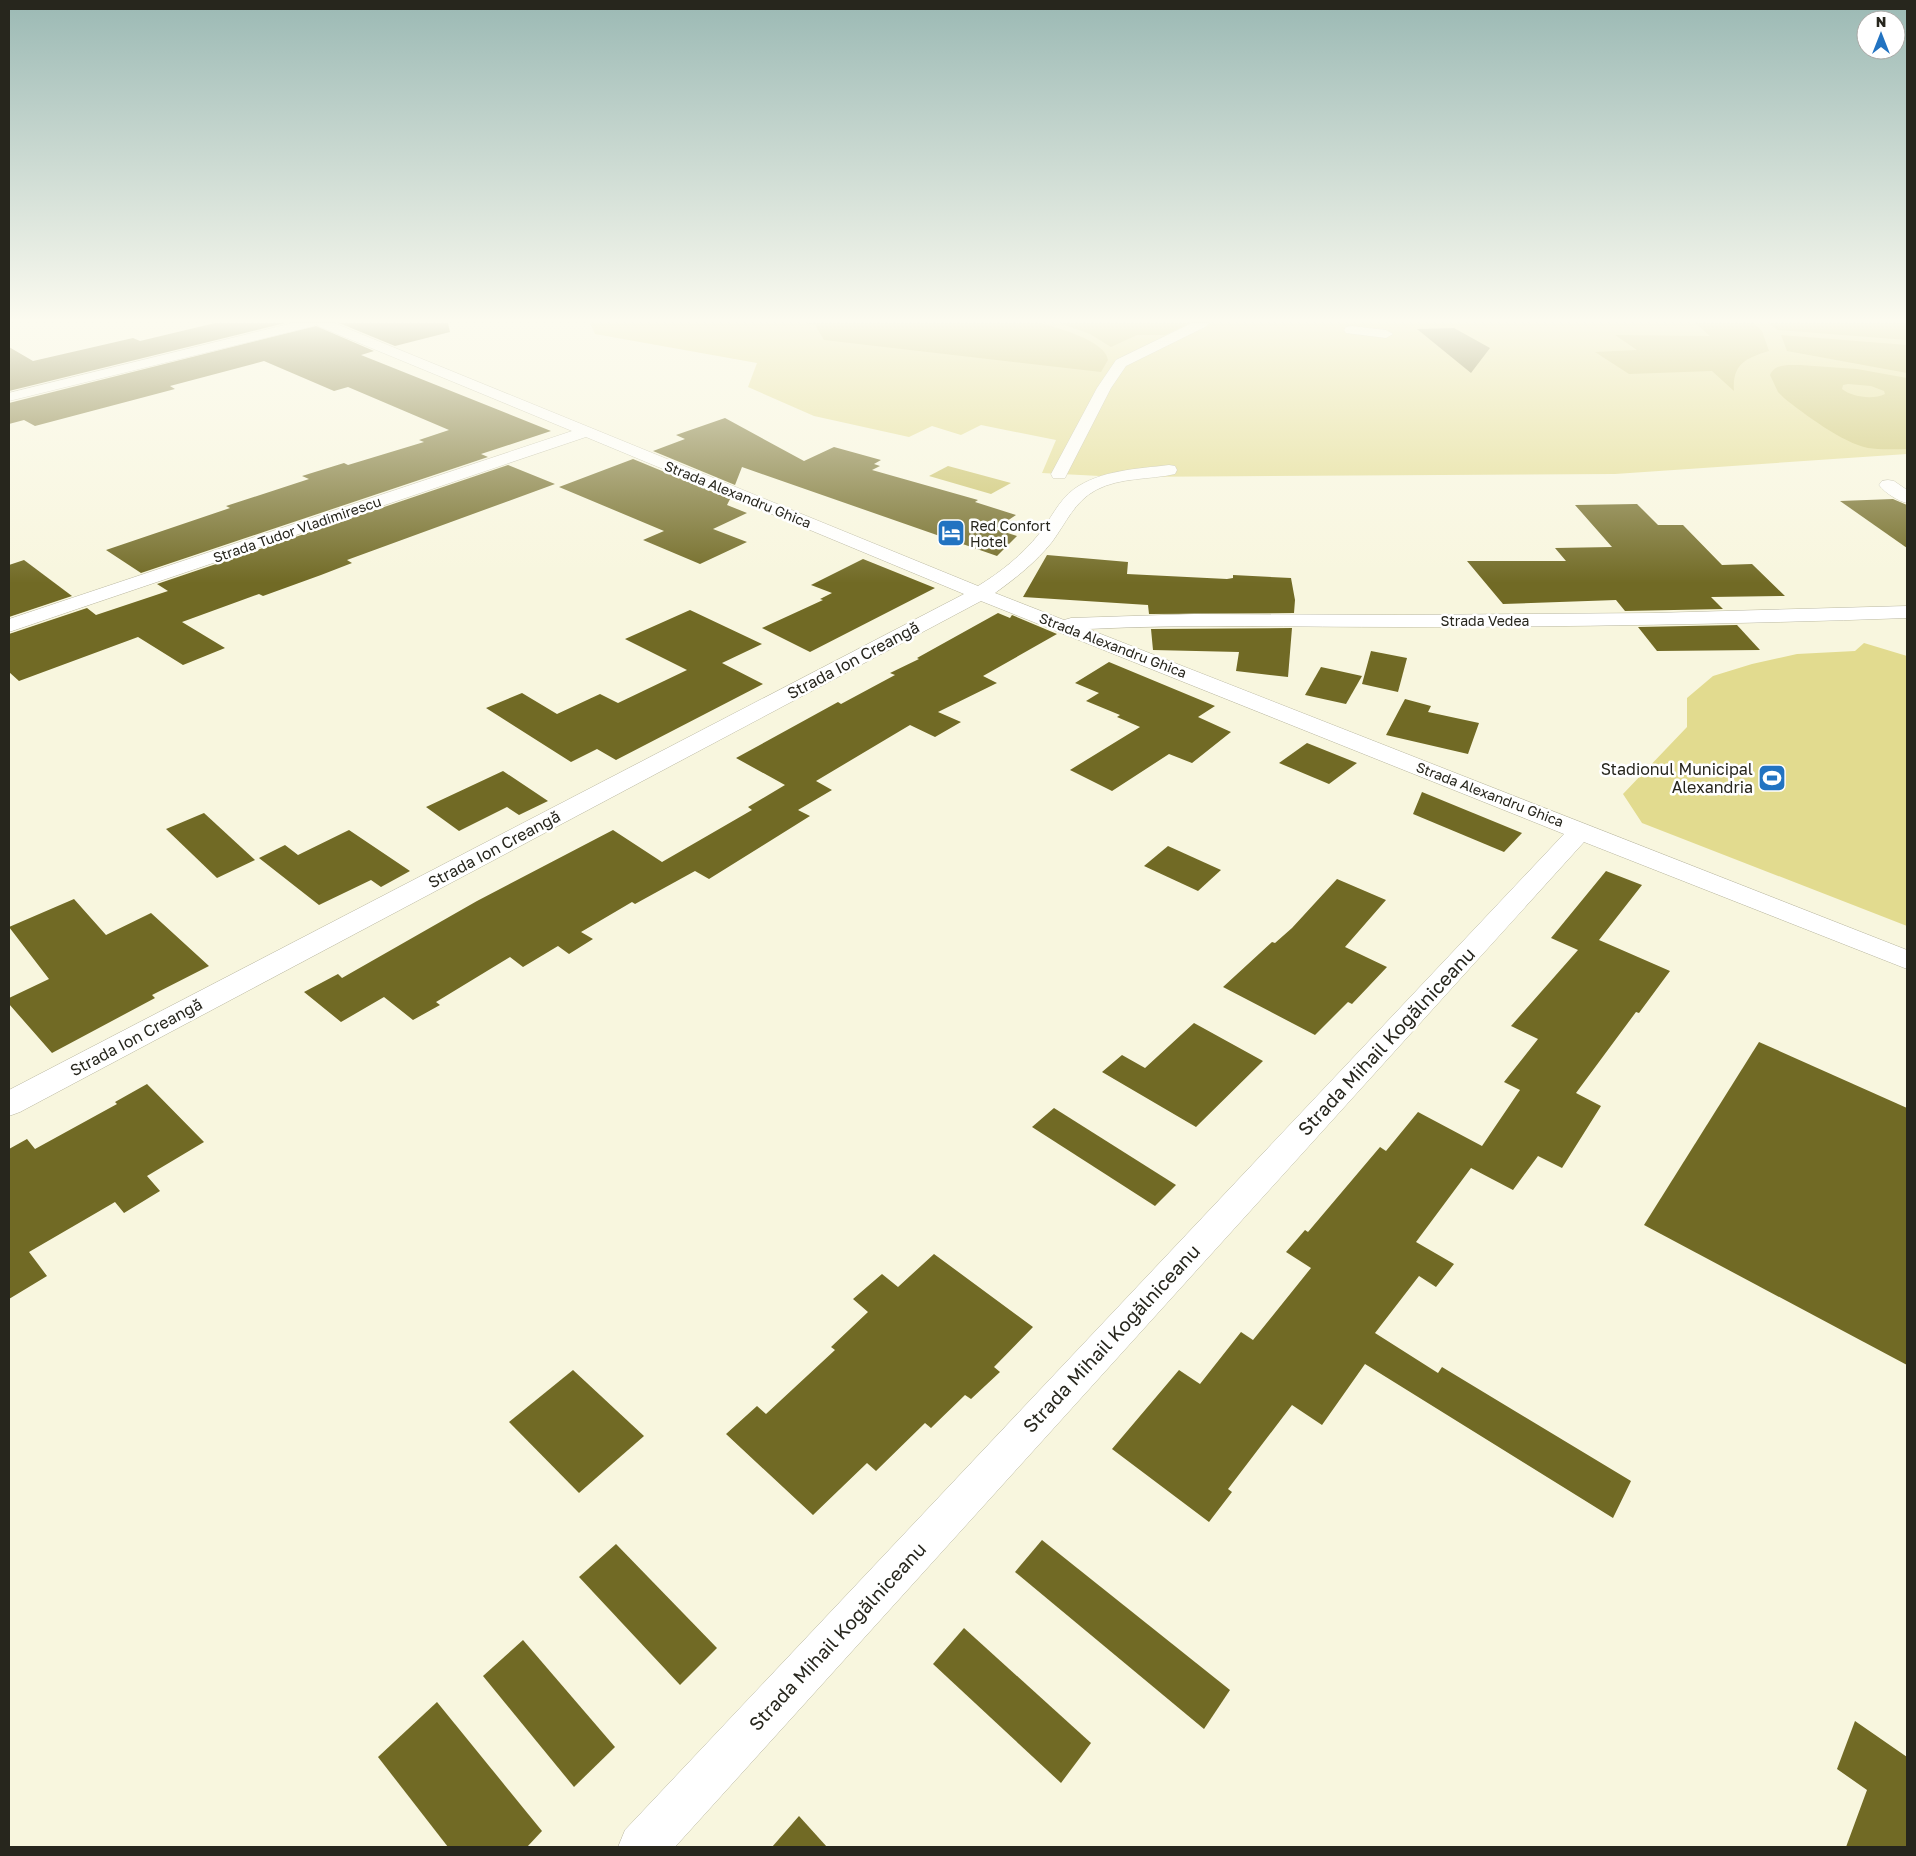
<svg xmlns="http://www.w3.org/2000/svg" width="1916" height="1856" font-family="'Golos Text',sans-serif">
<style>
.green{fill:#e2db8f}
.forest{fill:#c8bf65}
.water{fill:#c9c167;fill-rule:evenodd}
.building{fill:#716a25}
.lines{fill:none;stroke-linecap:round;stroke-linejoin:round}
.street-casing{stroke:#b8b69f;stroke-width:1}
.street{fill:#fff;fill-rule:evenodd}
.labels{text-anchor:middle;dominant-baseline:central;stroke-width:5;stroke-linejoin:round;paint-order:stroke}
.far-street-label{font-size:14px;fill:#27261d;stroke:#fff}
.far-poi-label{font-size:14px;fill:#27261d;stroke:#fff;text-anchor:start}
.street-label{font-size:16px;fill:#27261d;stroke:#fff}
.poi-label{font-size:16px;fill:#27261d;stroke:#fff;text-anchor:end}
.near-street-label{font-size:19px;fill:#27261d;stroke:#fff}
</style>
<rect width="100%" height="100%" fill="#f8f6de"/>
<g class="green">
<path d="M 590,323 L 1907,323 L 1907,454 L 1615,474 L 1119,477 L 1042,473 L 1056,440 L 981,425 L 961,435 L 932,426 L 909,437 L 814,416 L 748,387 L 757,363 L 595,334 Z"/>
<path d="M 1864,643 L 1907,656 L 1907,926 L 1642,823 L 1623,794 L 1687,727 L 1687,698 L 1713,676 L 1752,664 L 1797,654 L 1855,651 Z"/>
</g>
<g class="forest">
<path d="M 804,323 L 1040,323 C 1056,327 1106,341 1108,360 L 1101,372 L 824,340 L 815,325 Z"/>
<path d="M 1059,323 L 1190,323 L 1165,335 L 1137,335 L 1111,347 L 1090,334 Z"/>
<path d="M 1695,323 L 1753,323 L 1762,331 L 1769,351 C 1746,358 1732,364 1734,391 L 1712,371 L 1629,374 L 1595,352 L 1637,350 L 1615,335 L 1710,336 Z"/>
<path d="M 1769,323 L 1907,323 L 1907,340 L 1777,330 Z"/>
<path d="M 1781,335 L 1907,345 L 1907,373 L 1787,351 Z"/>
</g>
<g class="water">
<path d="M 1800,365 L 1857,369 L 1907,378 L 1907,449 C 1894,449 1881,450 1868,448 C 1843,443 1804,414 1784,398 L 1778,392 L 1770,375 C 1775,363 1790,365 1800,365 ZM 1848,384 L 1871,386 L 1884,391 L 1885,394 C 1873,400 1852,397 1842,389 L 1843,385 Z"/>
<path d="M 948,466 L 1011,483 L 991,494 L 929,476 Z"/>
</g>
<g class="building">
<path d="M 215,323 L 285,323 L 9,391 L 9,347 L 33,361 L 133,338 L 140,341 Z"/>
<path d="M 339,323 L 448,323 L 450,332 L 395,346 Z"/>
<path d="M 316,326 L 374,351 L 361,355 L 551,431 L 481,454 L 488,457 L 141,573 L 106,550 L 230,508 L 226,506 L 309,479 L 302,476 L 344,463 L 348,465 L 424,442 L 419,440 L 449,430 L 348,387 L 334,391 L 264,361 L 170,386 L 175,389 L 35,426 L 24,420 L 9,424 L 9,403 Z"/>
<path d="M 1454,328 L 1490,348 L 1471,373 L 1417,329 Z"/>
<path d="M 725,418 L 804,461 L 834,447 L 881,460 L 874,464 L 880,466 L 872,470 L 978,500 L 975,502 L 1016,515 L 995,529 L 1017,536 L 997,556 L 742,467 L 735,485 L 653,451 L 685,439 L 676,435 Z"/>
<path d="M 633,459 L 730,499 L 727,505 L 747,513 L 713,529 L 747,542 L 700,564 L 643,540 L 664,531 L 559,487 Z"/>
<path d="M 508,465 L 555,484 L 347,560 L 352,563 L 321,575 L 263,596 L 259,594 L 182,622 L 225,648 L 183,665 L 138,637 L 19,681 L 9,672 L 9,634 L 87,608 L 96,615 L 168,591 L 157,584 Z"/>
<path d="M 1893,499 L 1907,505 L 1907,548 L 1840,501 Z"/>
<path d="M 1637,504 L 1658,525 L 1683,525 L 1722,565 L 1752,564 L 1785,596 L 1711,597 L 1723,609 L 1625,611 L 1616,600 L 1503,604 L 1467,561 L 1566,561 L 1555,548 L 1612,547 L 1575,505 Z"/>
<path d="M 1047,555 L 1128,562 L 1127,574 L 1227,579 L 1233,578 L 1233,575 L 1291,578 L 1295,600 L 1294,613 L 1149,614 L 1148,605 L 1023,597 Z"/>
<path d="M 863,559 L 935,588 L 810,652 L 762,628 L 823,600 L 820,599 L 832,593 L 811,585 Z"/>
<path d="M 24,560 L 72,596 L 9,617 L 9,565 Z"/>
<path d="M 690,610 L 762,644 L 722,663 L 763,684 L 616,760 L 597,749 L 571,762 L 486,708 L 522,693 L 557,714 L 600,694 L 618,703 L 687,670 L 625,639 Z"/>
<path d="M 998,613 L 1010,618 L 1012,615 L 1057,634 L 983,676 L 997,683 L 938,712 L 961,722 L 935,737 L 910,725 L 816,781 L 832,790 L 798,810 L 810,816 L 709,879 L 695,871 L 635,904 L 632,902 L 581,932 L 593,939 L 569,954 L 558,946 L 523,967 L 510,957 L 436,1002 L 440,1005 L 413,1020 L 384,997 L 341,1022 L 304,992 L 338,974 L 342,978 L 477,901 L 613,830 L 662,862 L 752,810 L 748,807 L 785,785 L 736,758 L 838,702 L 841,704 L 895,675 L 890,673 L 919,659 L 917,658 Z"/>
<path d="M 1737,625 L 1760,650 L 1657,651 L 1638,627 Z"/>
<path d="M 1292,628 L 1288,677 L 1236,671 L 1239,652 L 1153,650 L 1151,629 Z"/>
<path d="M 1371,651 L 1407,658 L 1398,692 L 1362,684 Z"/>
<path d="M 1109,662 L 1215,706 L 1198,717 L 1231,732 L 1192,763 L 1169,754 L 1112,791 L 1070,770 L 1140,727 L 1117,717 L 1120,715 L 1086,701 L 1099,693 L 1075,683 Z"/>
<path d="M 1321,667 L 1362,676 L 1346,704 L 1305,695 Z"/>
<path d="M 1405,699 L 1431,706 L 1428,712 L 1479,723 L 1468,754 L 1386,735 Z"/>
<path d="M 1307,743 L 1357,763 L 1329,784 L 1279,763 Z"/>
<path d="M 503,771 L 548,801 L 519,815 L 507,807 L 459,831 L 426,807 Z"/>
<path d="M 1422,792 L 1522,833 L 1504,852 L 1413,814 Z"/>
<path d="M 204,813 L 255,860 L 217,878 L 166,829 Z"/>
<path d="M 349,830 L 410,871 L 381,887 L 371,880 L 319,905 L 259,858 L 285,845 L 298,855 Z"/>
<path d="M 1168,846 L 1221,870 L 1198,891 L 1144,866 Z"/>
<path d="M 1606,871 L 1642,885 L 1599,940 L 1670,971 L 1639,1013 L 1636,1012 L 1576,1093 L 1601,1106 L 1562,1168 L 1538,1156 L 1513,1190 L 1471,1168 L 1416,1242 L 1454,1264 L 1436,1287 L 1419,1276 L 1375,1333 L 1438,1373 L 1442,1367 L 1631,1481 L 1613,1518 L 1365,1364 L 1322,1425 L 1292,1405 L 1228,1489 L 1232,1492 L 1209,1522 L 1112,1449 L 1179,1370 L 1200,1384 L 1241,1332 L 1253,1340 L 1311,1268 L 1286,1252 L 1305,1230 L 1308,1232 L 1380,1147 L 1386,1151 L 1418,1112 L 1482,1146 L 1520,1090 L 1504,1082 L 1538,1039 L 1511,1026 L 1578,950 L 1551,938 Z"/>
<path d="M 1337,879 L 1386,900 L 1345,947 L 1387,967 L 1352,1004 L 1348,1002 L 1315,1035 L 1223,987 L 1272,942 L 1275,943 L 1292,928 Z"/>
<path d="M 74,899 L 106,935 L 151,913 L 209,966 L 152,995 L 155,998 L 52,1053 L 9,1004 L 9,998 L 49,979 L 9,927 Z"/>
<path d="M 1194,1023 L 1263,1061 L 1196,1127 L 1102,1072 L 1122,1055 L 1145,1068 Z"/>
<path d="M 1759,1042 L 1907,1108 L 1907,1365 L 1644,1225 Z"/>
<path d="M 147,1084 L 204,1142 L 147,1176 L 160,1191 L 124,1213 L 115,1202 L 29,1252 L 47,1276 L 9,1299 L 9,1149 L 27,1139 L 35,1149 L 117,1104 L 115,1102 Z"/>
<path d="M 1054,1108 L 1176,1185 L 1155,1206 L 1032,1127 Z"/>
<path d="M 934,1254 L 1033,1327 L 994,1367 L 1000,1372 L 971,1399 L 965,1395 L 931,1428 L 925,1423 L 876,1471 L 867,1463 L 813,1515 L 726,1434 L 757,1406 L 766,1414 L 835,1350 L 831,1347 L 868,1312 L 853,1299 L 882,1274 L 898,1287 Z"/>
<path d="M 573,1370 L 644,1436 L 579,1493 L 509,1422 Z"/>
<path d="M 1042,1540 L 1230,1690 L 1204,1729 L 1015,1572 Z"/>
<path d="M 616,1544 L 717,1648 L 680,1685 L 579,1577 Z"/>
<path d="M 964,1628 L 1091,1743 L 1061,1783 L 933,1664 Z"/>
<path d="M 523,1640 L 615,1747 L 574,1787 L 483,1676 Z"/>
<path d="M 437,1702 L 542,1831 L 527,1847 L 448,1847 L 378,1757 Z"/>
<path d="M 1855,1721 L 1907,1757 L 1907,1847 L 1846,1847 L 1867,1790 L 1837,1769 Z"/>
<path d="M 799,1816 L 827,1847 L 772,1847 Z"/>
</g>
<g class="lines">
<defs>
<g id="street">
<path d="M 293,323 L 316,323 L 314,326 L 9,401 L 9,393 Z"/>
<path d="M 316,323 L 334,323 L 978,586 C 1001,572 1022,555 1039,534 C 1051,519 1058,501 1074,489 C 1101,470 1137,469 1169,465 L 1175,466 L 1177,470 L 1175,474 C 1149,480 1121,477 1096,490 C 1074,502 1066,523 1052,542 C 1036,562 1016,578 995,593 L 1064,620 L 1071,618 L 1194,614 L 1399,615 L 1653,613 L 1907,606 L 1907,618 C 1738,624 1569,627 1401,627 C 1296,627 1192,624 1088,629 L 1907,950 L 1907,969 L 1584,842 L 675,1847 L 618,1847 L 625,1830 L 1564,834 L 981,601 L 20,1112 L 9,1116 L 9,1090 L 964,594 L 586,437 L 9,632 L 9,619 L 572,431 L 318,326 Z"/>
<path d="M 1192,323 L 1209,323 L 1207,326 L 1126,366 L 1111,388 L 1067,474 L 1065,478 L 1053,478 L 1051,474 L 1097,388 L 1116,360 Z"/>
<path d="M 1351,326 L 1386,330 L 1393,334 L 1386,338 L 1346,333 L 1344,330 L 1346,327 Z"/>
<path d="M 1888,480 L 1894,481 L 1907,490 L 1907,503 C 1898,501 1885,493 1879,485 L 1882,481 Z"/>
</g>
</defs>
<use href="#street" class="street-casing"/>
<use href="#street" class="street"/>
</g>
<linearGradient id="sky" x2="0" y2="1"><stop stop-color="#9bb9b4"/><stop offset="0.55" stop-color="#fcfbf0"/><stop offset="1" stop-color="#fcfbf0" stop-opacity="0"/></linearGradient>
<rect width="1916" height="583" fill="url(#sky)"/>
<defs>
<symbol id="hotel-square" viewBox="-11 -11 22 22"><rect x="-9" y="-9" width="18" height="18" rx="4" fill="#2273c1" stroke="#fff"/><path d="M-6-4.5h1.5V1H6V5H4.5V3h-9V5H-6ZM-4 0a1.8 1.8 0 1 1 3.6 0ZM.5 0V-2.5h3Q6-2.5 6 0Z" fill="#fff"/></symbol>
<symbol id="stadium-square" viewBox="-11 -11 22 22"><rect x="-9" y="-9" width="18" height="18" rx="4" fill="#2273c1" stroke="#fff"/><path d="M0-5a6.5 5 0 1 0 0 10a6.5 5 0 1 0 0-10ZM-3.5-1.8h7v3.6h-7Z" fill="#fff"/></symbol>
</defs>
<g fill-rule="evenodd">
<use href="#hotel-square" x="935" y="517" width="32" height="32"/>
<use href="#stadium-square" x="1756" y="762" width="32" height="32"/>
</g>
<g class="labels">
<g class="far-street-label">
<text transform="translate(738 494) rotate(22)">Strada Alexandru Ghica</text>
<text transform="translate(297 529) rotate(-19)">Strada Tudor Vladimirescu</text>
<text x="1485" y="620">Strada Vedea</text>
<text transform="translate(1113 645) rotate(21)">Strada Alexandru Ghica</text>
<text transform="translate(1490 794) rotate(21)">Strada Alexandru Ghica</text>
</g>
<g class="far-poi-label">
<text x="970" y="525">Red Confort<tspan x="970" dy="16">Hotel</tspan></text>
</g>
<g class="street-label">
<text transform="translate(853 660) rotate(-28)">Strada Ion Creangă</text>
<text transform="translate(494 849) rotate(-28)">Strada Ion Creangă</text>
<text transform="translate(136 1037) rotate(-28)">Strada Ion Creangă</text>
</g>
<g class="poi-label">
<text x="1753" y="769">Stadionul Municipal<tspan x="1753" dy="18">Alexandria</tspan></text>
</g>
<g class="near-street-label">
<text transform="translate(1386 1041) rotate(-47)">Strada Mihail Kogălniceanu</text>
<text transform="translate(1111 1338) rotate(-47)">Strada Mihail Kogălniceanu</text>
<text transform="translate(837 1636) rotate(-47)">Strada Mihail Kogălniceanu</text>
</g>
</g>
<rect width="1916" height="1856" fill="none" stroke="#27261d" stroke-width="20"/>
<g transform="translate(1881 35)"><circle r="24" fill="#ffffff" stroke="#a9a8a5"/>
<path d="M0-4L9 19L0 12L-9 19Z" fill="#2273c1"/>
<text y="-8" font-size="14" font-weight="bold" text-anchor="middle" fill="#27261d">N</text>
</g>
</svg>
